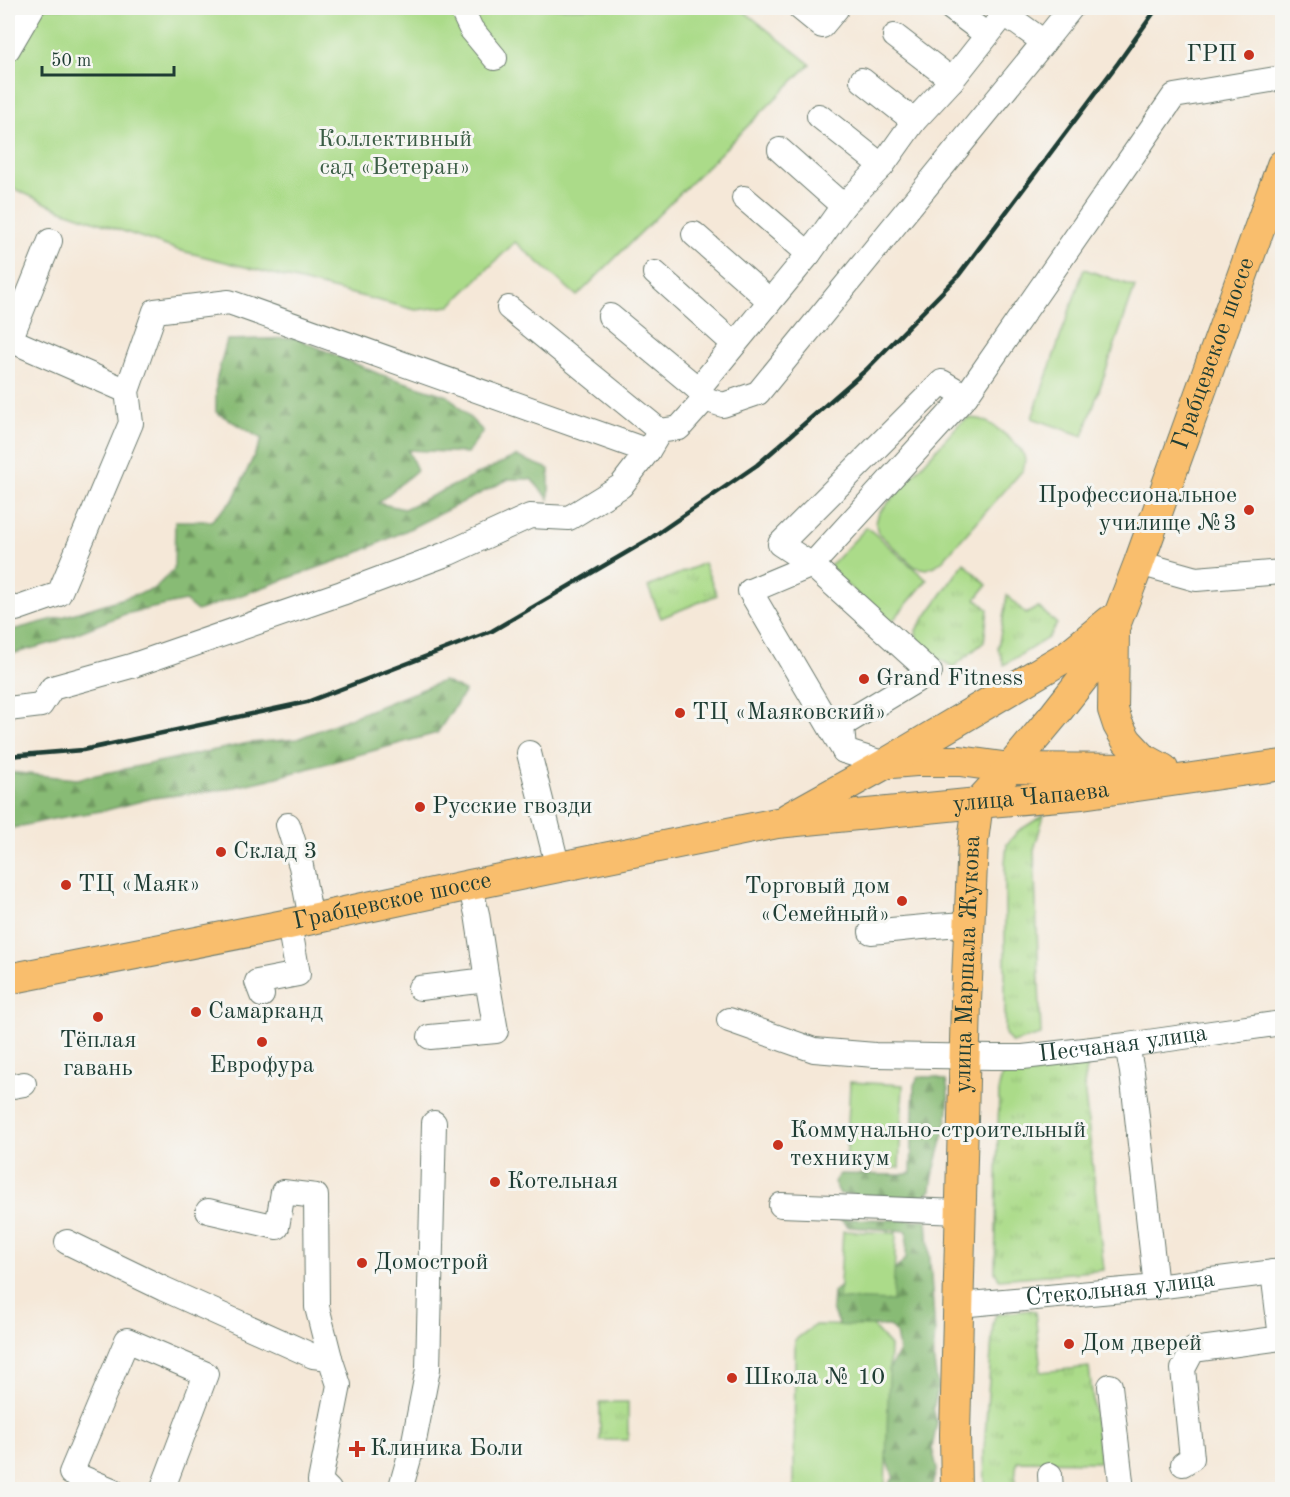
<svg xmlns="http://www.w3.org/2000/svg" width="1290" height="1497" font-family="'Old Standard TT',serif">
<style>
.grass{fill:url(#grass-tufts);stroke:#658c5e;stroke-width:1.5}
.forest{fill:url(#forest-firs);stroke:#547c54;stroke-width:1.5}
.garden{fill:#abdb89;stroke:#658c5e;stroke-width:1.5}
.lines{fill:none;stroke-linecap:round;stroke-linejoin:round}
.minor-casing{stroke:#6a796d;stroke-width:26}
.major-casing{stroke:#6a796d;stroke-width:32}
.minor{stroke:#fff;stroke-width:24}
.major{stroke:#f9be6d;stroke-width:30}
.rail{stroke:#1f3d34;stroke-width:4.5}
.poi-dot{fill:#c8321e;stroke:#f6f6f2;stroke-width:2}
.labels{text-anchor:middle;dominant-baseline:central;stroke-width:6;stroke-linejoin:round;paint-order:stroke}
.poi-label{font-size:24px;fill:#1f3d34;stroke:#f6f6f2;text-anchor:start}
.park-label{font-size:24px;fill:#3b5d45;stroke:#f6f6f2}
.street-label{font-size:24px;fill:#1f3d34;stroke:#f6f6f2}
</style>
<defs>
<pattern id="grass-tufts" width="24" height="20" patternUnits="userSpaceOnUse" patternTransform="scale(1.5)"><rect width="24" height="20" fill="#abdb89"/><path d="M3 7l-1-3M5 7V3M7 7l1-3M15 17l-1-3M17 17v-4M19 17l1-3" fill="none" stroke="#93bd77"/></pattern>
<pattern id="forest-firs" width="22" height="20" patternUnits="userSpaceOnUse" patternTransform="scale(1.5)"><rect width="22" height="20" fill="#88bb75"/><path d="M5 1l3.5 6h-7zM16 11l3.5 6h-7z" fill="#6f9961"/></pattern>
</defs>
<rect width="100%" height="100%" fill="#f6f6f2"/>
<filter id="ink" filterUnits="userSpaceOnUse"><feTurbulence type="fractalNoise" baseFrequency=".0167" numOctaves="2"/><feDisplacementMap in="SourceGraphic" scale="12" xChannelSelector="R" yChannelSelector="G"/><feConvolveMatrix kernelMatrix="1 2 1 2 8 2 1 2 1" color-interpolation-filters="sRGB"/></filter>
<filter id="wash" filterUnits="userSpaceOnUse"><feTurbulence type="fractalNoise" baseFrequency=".008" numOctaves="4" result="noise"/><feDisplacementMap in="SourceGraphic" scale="24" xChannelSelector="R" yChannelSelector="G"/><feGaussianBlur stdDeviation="1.35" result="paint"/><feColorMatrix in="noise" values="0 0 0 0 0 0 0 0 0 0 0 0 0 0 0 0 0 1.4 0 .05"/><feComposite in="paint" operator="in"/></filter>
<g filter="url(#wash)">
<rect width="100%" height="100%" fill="#f5e8d8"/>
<g class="grass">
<path d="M 704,563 L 717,595 L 661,618 L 648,587 Z"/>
<path d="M 964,563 L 987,585 L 976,599 L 988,609 L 984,642 L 953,667 L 917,646 L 916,630 Z"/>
<path d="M 1007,595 L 1026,614 L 1038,607 L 1057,624 L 1048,638 L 1004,665 L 998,648 Z"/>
<path d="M 1044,815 L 1034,850 L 1041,1035 L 1012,1043 L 1005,1034 L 1005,863 L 1007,844 L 1018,831 Z"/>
<path d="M 1088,1063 L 1084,1085 L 1104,1270 L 999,1279 L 995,1272 L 999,1087 L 1002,1075 Z"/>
<path d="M 1030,1310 L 1035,1311 L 1041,1372 L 1089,1367 L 1100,1462 L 1017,1461 L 1014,1489 L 985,1490 L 984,1450 L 993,1323 L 996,1314 Z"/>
<rect x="600" y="1402" width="28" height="38"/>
</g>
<g class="forest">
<path d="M 296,338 L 379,374 L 448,396 L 483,431 L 467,453 L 408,450 L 417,470 L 378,503 L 404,509 L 516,456 L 549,469 L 549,499 L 531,479 L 509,479 L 405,531 L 353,555 L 197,611 L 185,601 L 125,614 L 52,643 L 8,655 L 8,631 L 62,617 L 154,589 L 174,569 L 175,521 L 211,521 L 233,500 L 262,439 L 216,412 L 216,381 L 227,340 Z"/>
<path d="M 443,681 L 465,691 L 437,733 L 270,779 L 226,789 L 153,798 L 107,810 L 53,819 L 8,829 L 8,772 L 77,779 L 249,743 L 297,739 Z"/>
<path d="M 918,1077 L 935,1077 L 946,1081 C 956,1117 934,1154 931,1190 L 921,1198 L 840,1194 L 834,1182 L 840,1174 L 900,1175 L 911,1173 L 914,1085 Z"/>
<path d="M 840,1219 L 927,1220 L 935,1333 L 933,1356 L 938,1390 L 933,1408 L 937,1423 L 932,1448 L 937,1468 L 931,1489 L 886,1489 L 894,1477 L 881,1445 L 882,1382 L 899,1351 L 896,1333 L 889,1326 L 839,1326 L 832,1309 L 833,1292 L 850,1279 L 886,1280 L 906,1258 L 907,1231 L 849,1227 Z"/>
</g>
<g class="garden">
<path d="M 8,8 L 740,8 L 810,64 L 577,296 L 515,242 L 450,306 L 416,310 L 178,250 L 59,209 L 8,186 Z"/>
<path d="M 1084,269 L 1135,287 L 1083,436 L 1032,418 Z"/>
<path d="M 969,418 C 972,419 976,418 979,419 C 990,421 1021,445 1024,456 C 1026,461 1024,466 1023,470 L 943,560 L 935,566 L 926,569 L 915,567 L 878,533 C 875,525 876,521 879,513 L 960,423 Z"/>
<path d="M 867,527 L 927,580 L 890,624 L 828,568 Z"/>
<path d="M 850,1082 L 903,1085 L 899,1168 L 846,1165 Z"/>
<path d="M 843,1231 L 896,1233 L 893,1301 L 839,1299 Z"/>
<path d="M 815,1325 L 872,1326 L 890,1346 L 885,1489 L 794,1489 L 795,1340 Z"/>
</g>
</g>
<g filter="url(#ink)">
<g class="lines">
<defs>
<g id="minor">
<path d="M 461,8 L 471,29 L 495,58"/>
<path d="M 800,8 L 822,26 L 837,8"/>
<path d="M 951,8 L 987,35"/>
<path d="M 895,36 L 952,80"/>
<path d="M 1044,42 L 1071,8"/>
<path d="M 8,49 L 32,8"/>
<path d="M 862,80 L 914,121"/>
<path d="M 819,116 L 882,166"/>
<path d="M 780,150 L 843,206"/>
<path d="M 744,198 L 809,254"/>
<path d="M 694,234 L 770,301"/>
<path d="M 655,273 L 734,344"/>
<path d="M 509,308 L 660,431"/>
<path d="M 610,316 L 698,389"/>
<path d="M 8,339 L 127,391"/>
<path d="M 10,340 L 50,241"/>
<path d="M 705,399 L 723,405 L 758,393 L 1044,42 L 1005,14"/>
<path d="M 1139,563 L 1196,579 L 1282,572"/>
<path d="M 8,606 L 16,609 L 59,594 L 131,423 L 127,391 L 155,311 L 229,302 L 648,451"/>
<path d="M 8,709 L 41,705 L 52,688 L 131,666 L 342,593 L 449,553 L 530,516 L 569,518 L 621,486 L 648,451 L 660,431 L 679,428 L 705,399 L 698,389 L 809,254 L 843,206 L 882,166 L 914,121 L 952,80 L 1009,8"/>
<path d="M 844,751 L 750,591 L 812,565 L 966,396 L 1174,96 L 1282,78"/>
<path d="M 529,753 L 558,868"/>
<path d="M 885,764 L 844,751 L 842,725 L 930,672 L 812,565 L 780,544 L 942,382 L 966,396"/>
<path d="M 288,825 L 301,866 L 311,919"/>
<path d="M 871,932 C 904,929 936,925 969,924"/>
<path d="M 420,988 L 487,980 L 477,914 L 470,885"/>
<path d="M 262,995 L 257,982 L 298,974 L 289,924"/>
<path id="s1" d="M 729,1020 L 814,1050 L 875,1055 L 992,1057 L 1023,1057 L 1127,1045 L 1282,1023"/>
<path d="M 430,1037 L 496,1031 L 487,980"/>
<path d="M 1127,1045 L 1132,1072 L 1156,1287"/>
<path d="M 8,1087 L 24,1084"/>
<path d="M 781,1205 L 960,1212"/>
<path d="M 208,1211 L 277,1227 L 283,1192 L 316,1196 L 317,1307 L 330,1358"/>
<path d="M 67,1242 L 164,1289 L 313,1356 L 330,1358 L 339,1385 L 320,1481 L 329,1490"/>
<path id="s2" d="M 959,1305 L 1156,1287 L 1282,1271"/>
<path d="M 1110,1386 L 1122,1490"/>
<path d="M 1183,1464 L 1192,1458 L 1183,1369 L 1193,1350 L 1281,1338 L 1273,1272"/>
<path d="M 1050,1475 L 1051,1490"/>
<path d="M 112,1490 L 71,1473 L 127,1340 L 206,1374 L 162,1490"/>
<path d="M 400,1490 L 414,1441 L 428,1369 L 434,1123"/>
</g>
<g id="major">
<path d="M 1114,631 L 1113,710 L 1118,725 L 1127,741 L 1143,758 L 1163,769"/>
<path d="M 892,763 L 916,761 L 960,761 L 1010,768 L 1146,769"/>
<path d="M 788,818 L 885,764 L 1067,656 L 1110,621"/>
<path id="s3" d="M 8,979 L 289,924 L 470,885 L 777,823 L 978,803 L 1082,794 L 1282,765"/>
<path id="s4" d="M 956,1490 L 955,1434 L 966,1002 L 973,841 L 978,803 L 1010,768 L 1055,714 L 1088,672 L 1114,628 L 1139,563 L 1282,165"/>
</g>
</defs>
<use href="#minor" class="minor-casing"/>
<use href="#major" class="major-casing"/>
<use href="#minor" class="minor"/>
<use href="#major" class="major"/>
<path class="rail" d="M 8,756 L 83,750 L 307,702 L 492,631 L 648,540 L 757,465 L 866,370 L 959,275 L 1118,63 L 1157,8"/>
</g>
</g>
<g class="poi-dot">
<circle cx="1249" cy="55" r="6"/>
<circle cx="1249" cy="510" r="6"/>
<circle cx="864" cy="679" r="6"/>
<circle cx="680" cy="713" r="6"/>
<circle cx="420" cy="807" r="6"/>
<circle cx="221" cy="852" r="6"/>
<circle cx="66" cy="885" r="6"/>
<circle cx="902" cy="901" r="6"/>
<circle cx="196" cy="1012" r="6"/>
<circle cx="98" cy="1017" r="6"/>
<circle cx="262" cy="1042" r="6"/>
<circle cx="778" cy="1145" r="6"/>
<circle cx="495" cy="1182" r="6"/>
<circle cx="362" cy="1263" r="6"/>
<circle cx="1069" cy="1344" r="6"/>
<circle cx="732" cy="1378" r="6"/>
<path d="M354 1440h6v6h6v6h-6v6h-6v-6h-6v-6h6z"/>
</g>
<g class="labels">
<g class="poi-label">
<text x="1237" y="55" text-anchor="end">ГРП</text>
<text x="1237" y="496" text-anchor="end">Профессиональное<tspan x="1237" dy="28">училище №3</tspan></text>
<text x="876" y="679">Grand Fitness</text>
<text x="692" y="713">ТЦ «Маяковский»</text>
<text x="432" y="807">Русские гвозди</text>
<text x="233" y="852">Склад 3</text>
<text x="78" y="885">ТЦ «Маяк»</text>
<text x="890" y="887" text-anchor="end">Торговый дом<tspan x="890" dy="28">«Семейный»</tspan></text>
<text x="208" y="1012">Самарканд</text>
<text x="98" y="1041" text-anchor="middle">Тёплая<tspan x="98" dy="28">гавань</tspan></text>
<text x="262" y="1066" text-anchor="middle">Еврофура</text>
<text x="790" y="1131">Коммунально-строительный<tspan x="790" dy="28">техникум</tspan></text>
<text x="507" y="1182">Котельная</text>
<text x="374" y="1263">Домострой</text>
<text x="1081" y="1344">Дом дверей</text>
<text x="744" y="1378">Школа № 10</text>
<text x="370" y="1449">Клиника Боли</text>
</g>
<g class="park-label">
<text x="395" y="140">Коллективный<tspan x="395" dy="28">сад «Ветеран»</tspan></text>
</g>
<g class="street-label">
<text stroke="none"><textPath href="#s4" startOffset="1202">Грабцевское шоссе</textPath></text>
<text stroke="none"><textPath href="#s3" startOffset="1040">улица Чапаева</textPath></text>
<text stroke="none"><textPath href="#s3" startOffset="392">Грабцевское шоссе</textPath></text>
<text stroke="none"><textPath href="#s4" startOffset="526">улица Маршала Жукова</textPath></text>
<text stroke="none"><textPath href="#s1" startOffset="400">Песчаная улица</textPath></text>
<text stroke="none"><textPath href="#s2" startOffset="162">Стекольная улица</textPath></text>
</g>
</g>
<rect width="1290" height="1497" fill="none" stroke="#f6f6f2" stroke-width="30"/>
<path d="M42 66v9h132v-9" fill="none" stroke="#1f3d34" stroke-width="3"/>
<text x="51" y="66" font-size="18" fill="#1f3d34" stroke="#f6f6f2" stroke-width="4.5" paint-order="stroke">50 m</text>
</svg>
